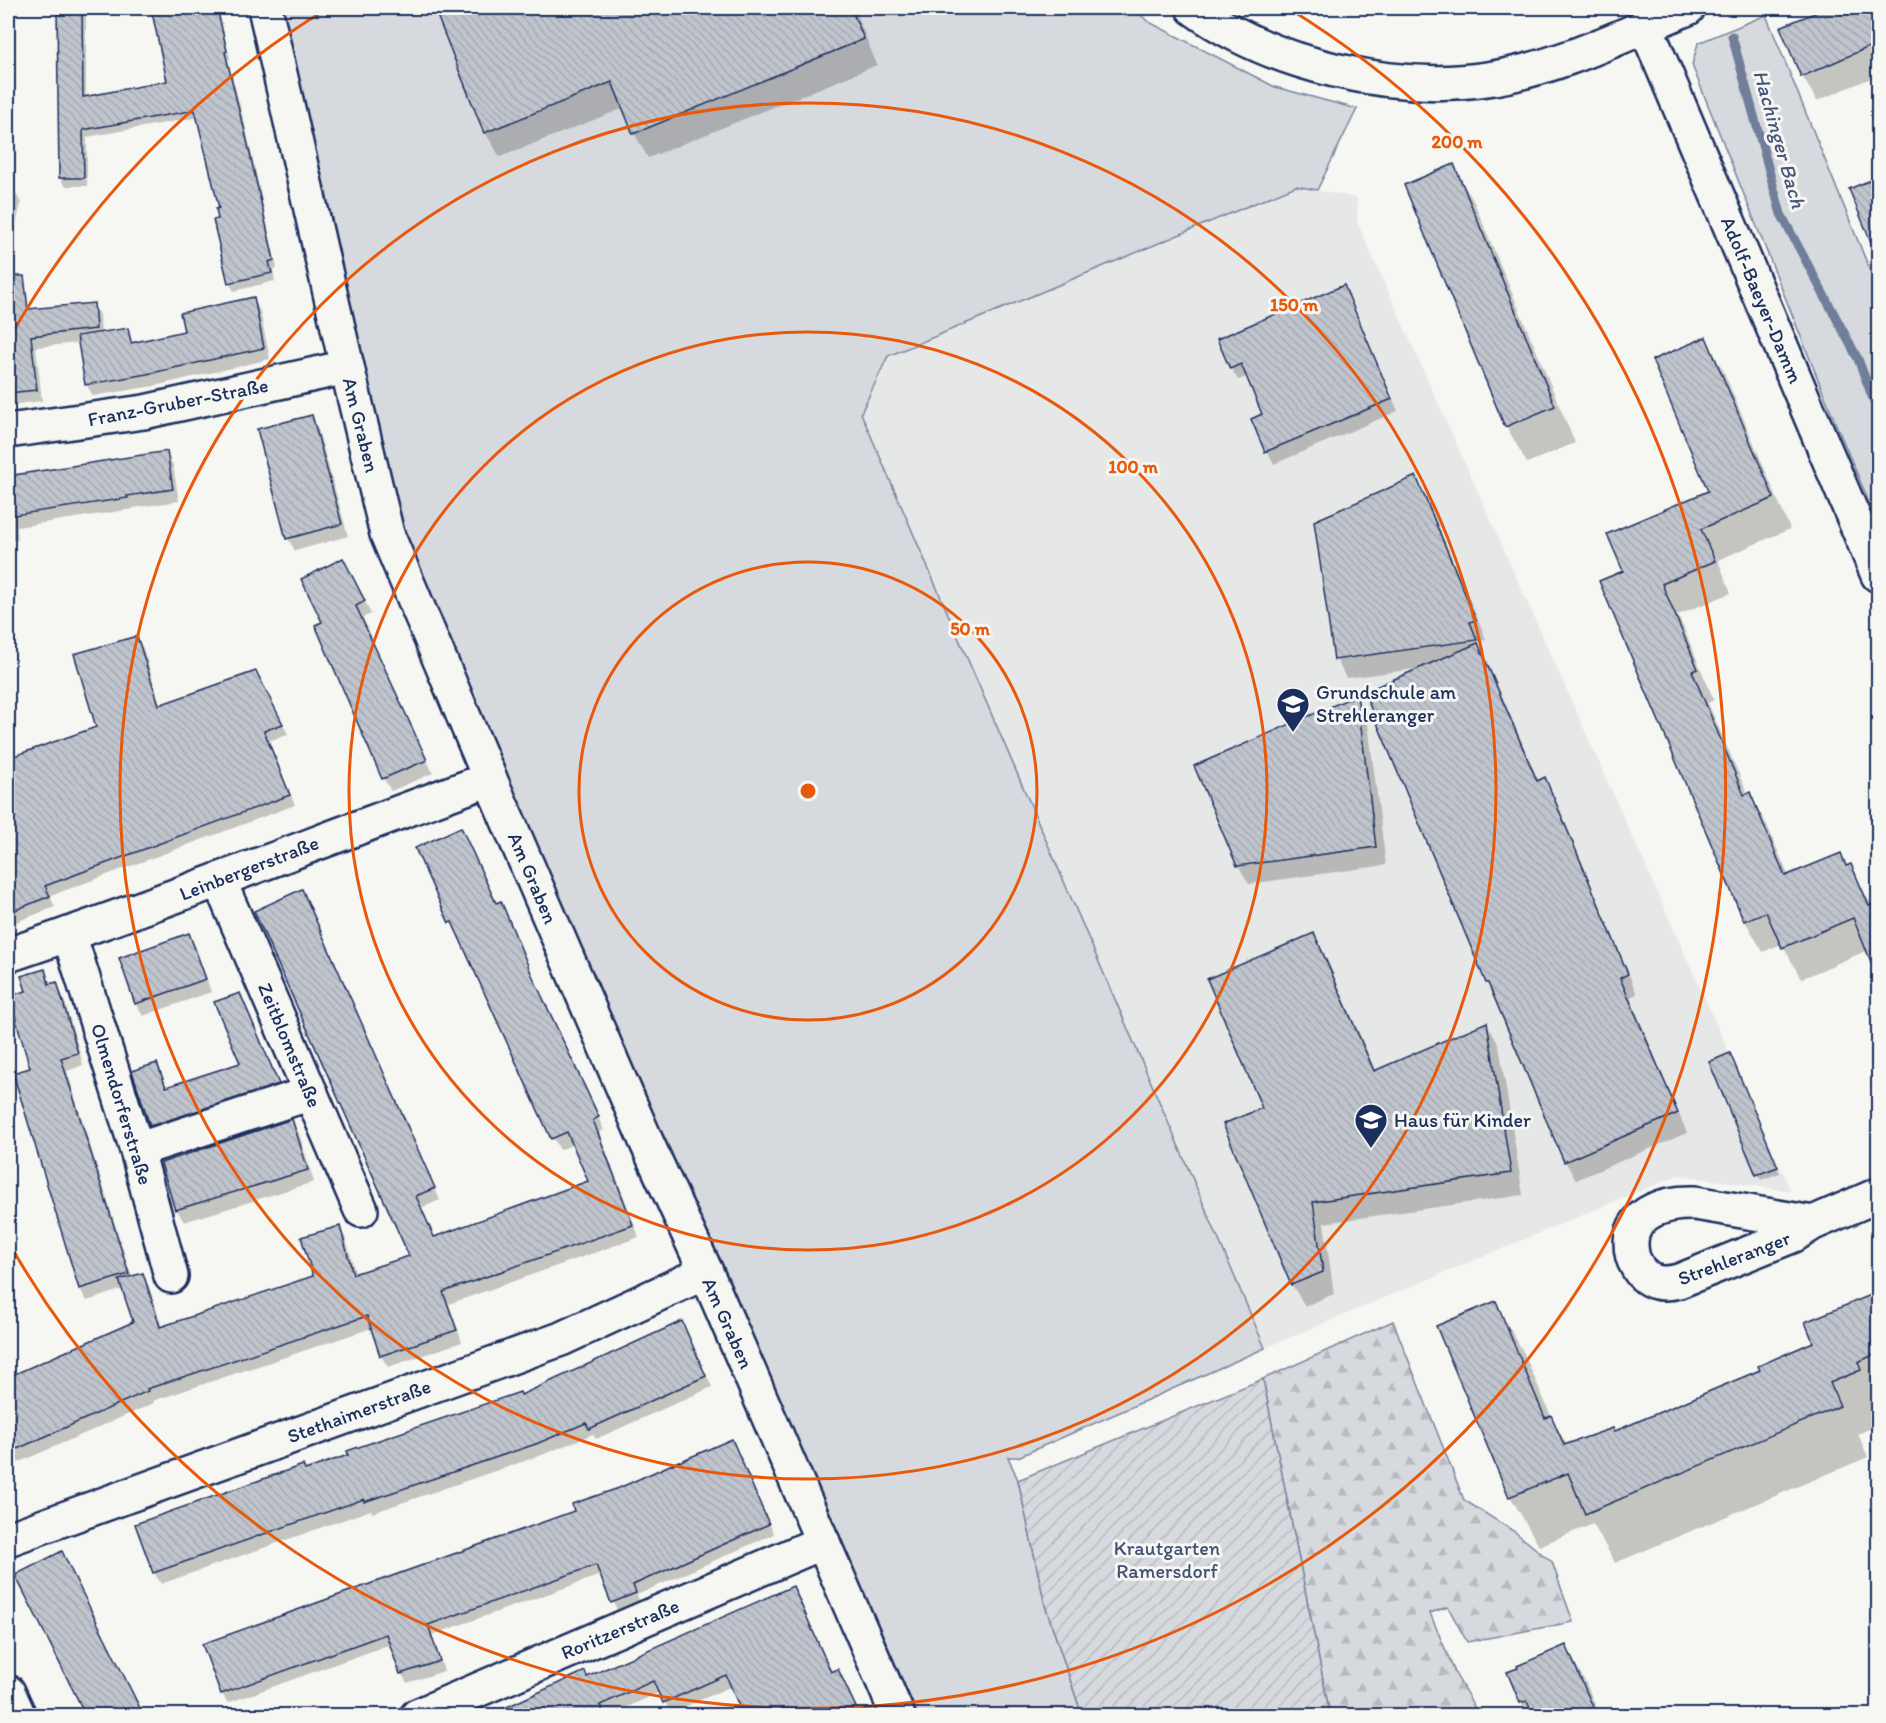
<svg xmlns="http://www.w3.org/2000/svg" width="1886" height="1723" font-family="Itim,sans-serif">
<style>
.built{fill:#e6e7e7}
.green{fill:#d6d9dd;stroke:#78849e;stroke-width:1.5}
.forest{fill:url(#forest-firs);stroke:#78849e;stroke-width:1.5}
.garden{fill:url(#garden-furrows);stroke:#78849e;stroke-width:1.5}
.shadow{fill:#0003}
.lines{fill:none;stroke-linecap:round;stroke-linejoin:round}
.stream{stroke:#717e99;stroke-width:9}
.building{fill:url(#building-back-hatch);stroke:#1b2f5e;stroke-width:1.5}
.street-casing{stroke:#1b2f5e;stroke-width:38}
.street{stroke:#f6f6f2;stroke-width:33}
.ring{fill:none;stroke:#e8590c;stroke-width:3}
.labels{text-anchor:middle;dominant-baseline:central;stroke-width:6;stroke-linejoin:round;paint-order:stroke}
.street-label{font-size:20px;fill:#1b2f5e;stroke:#f6f6f2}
.poi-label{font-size:20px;fill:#1b2f5e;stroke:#f6f6f2;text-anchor:start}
.park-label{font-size:20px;fill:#405177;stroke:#f6f6f2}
.water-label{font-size:21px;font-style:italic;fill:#46567b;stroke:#f6f6f2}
.centre{fill:#e8590c;stroke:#f6f6f2;stroke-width:3}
.ring-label{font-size:18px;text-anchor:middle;font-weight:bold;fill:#e8590c;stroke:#f6f6f2;stroke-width:6;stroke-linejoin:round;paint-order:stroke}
</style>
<defs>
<pattern id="forest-firs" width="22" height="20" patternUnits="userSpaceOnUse" patternTransform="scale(1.5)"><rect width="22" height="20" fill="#d6d9dd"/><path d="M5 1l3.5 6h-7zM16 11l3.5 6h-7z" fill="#b7bbc0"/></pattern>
<pattern id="garden-furrows" width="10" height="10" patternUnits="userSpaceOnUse" patternTransform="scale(1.5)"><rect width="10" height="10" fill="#d6d9dd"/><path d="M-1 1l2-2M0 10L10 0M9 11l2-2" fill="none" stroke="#b7bbc0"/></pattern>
<pattern id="building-back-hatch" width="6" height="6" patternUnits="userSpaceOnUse" patternTransform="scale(1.5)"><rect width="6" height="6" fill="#c0c4cd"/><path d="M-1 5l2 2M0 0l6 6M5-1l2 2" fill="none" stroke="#a4a9b2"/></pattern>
</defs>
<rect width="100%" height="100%" fill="#f6f6f2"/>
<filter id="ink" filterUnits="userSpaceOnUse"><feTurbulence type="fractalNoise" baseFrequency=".0167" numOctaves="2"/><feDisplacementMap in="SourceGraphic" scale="12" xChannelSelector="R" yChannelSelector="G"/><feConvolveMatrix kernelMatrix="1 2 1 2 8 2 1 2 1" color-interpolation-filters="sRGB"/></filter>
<g filter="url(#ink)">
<path class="built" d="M 1296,186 L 1357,198 L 1357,222 L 1791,1191 L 1678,1175 L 1265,1348 L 1198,1191 L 861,413 L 887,356 Z"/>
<g class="green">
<path d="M 280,8 L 1134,8 L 1147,21 L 1275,87 L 1357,109 L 1317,190 L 1296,186 L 888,356 L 861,413 L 1198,1191 L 1265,1348 L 1018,1457 L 1008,1457 L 1018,1480 L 1045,1605 L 1082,1715 L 918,1715 L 486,737 L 402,533 Z"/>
<path d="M 1766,15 L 1878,290 L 1878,523 L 1838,429 L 1692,65 L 1698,43 Z"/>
</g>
<path class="forest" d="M 1393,1321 L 1464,1500 L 1515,1532 L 1552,1562 L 1573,1622 L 1467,1642 L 1448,1607 L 1430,1613 L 1456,1675 L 1479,1715 L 1330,1715 L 1263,1379 Z"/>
<path class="garden" d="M 1263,1379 L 1330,1715 L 1082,1715 L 1045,1605 L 1018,1480 Z"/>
<g class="shadow">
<path d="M 59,8 L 82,8 L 86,14 L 86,98 L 169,82 L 152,8 L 218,8 L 230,59 L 228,60 L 247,133 L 277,268 L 273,270 L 275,281 L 234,291 L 229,283 L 215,221 L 220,220 L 221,209 L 199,117 L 87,137 L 87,186 L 65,186 L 60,178 Z"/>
<path d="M 435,8 L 854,8 L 877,65 L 648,158 L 634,133 L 624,108 L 500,157 L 485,132 Z"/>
<path d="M 1831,8 L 1878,8 L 1878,75 L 1817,101 L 1802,76 L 1782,28 Z"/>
<path d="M 1453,166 L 1474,202 L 1575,443 L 1527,463 L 1506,426 Z"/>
<path d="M 1878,176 L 1878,251 L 1870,236 L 1850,188 Z"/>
<path d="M 8,190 L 15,192 L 21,203 L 12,244 L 8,243 Z"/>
<path d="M 1343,287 L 1350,299 L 1398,411 L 1274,464 L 1253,420 L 1264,415 L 1248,376 L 1238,380 L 1231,368 Z"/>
<path d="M 253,299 L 260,311 L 270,359 L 154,386 L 93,396 L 86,384 L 79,343 L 36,347 L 42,401 L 8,405 L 8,313 L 93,304 L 100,315 L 101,334 L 127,330 L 134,343 L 185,332 Z"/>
<path d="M 1705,339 L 1723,370 L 1790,529 L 1718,560 L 1731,593 L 1678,615 L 1714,700 L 1708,703 L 1748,795 L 1749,794 L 1767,825 L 1789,877 L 1840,855 L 1847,867 L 1850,866 L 1872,906 L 1878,903 L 1878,976 L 1868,950 L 1801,979 L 1782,944 L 1763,952 L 1745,921 L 1601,582 L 1625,572 L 1710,492 Z"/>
<path d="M 311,416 L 318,429 L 348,536 L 295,551 L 288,538 Z"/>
<path d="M 166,453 L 173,465 L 179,501 L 133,508 L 133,509 L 17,527 L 18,540 L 8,541 L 8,476 Z"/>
<path d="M 1415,478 L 1426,497 L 1486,639 L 1479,642 L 1539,782 L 1545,779 L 1555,798 L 1637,994 L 1630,997 L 1687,1133 L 1576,1180 L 1565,1161 L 1496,998 L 1487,983 L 1422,668 L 1346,678 L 1336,659 Z"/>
<path d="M 350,572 L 371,614 L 362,618 L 433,773 L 391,791 L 384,779 L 317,626 L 324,623 Z"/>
<path d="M 137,638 L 143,648 L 161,706 L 262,684 L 288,734 L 269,741 L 295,805 L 50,896 L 55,907 L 8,925 L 8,760 L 98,728 Z"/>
<path d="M 1356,697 L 1367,716 L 1386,865 L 1249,884 L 1238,865 Z"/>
<path d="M 417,849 L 496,905 L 507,915 L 538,989 L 604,1130 L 599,1132 L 639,1237 L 449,1304 L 462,1342 L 388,1367 L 381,1356 L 372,1328 L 153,1401 L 154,1403 L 8,1467 L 8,1378 L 134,1323 L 123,1289 L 87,1301 L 80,1289 L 15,1074 L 32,1069 L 28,993 L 44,970 L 52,985 L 56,984 L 63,996 L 79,1050 L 83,1065 L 67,1071 L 132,1278 L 142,1275 L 149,1286 L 162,1327 L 315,1277 L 339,1227 L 346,1239 L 356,1275 L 411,1257 L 308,903 L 440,1200 L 421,1208 L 435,1238 L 590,1182 L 574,1144 L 560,1150 L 553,1138 L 459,933 L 457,934 L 451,922 Z"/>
<path d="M 189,935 L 196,947 L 211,992 L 143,1016 L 136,1004 L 121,959 Z"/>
<path d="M 1314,935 L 1326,957 L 1376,1072 L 1487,1024 L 1499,1045 L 1523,1195 L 1324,1223 L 1334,1294 L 1305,1306 L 1292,1285 L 1225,1125 L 1264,1109 Z"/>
<path d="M 242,1000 L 281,1090 L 154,1131 L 151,1125 L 157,1064 L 166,1088 L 243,1064 Z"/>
<path d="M 1733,1060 L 1780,1173 L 1761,1180 L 1711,1063 Z"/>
<path d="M 292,1121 L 299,1133 L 314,1182 L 184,1222 L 177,1210 L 163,1164 Z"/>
<path d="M 1878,1293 L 1878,1425 L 1858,1434 L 1868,1457 L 1615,1563 L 1593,1524 L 1539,1546 L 1510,1496 L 1495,1303 L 1524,1353 L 1554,1423 L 1567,1445 L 1615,1433 L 1762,1370 L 1815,1343 L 1807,1323 Z"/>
<path d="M 687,1334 L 712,1387 L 596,1439 L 593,1434 L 542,1455 L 372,1513 L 371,1510 L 161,1584 L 154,1572 L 305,1472 L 521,1396 Z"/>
<path d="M 732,1441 L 774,1534 L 637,1595 L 640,1603 L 618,1612 L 601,1575 L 432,1635 L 444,1671 L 407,1683 L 401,1673 L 391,1644 L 228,1703 L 222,1694 L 619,1490 Z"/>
<path d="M 798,1599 L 832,1674 L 844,1682 L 860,1716 L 745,1716 L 732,1686 L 671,1713 L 660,1692 L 608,1716 L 491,1716 Z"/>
<path d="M 1566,1647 L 1586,1683 L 1600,1716 L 1527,1716 L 1509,1673 Z"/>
</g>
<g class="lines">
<path class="stream" d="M 1732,36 L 1781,214 L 1858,359 L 1878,412"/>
</g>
<g class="building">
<path d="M 57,8 L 82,8 L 83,97 L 167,81 L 151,8 L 217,8 L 227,51 L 225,52 L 242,123 L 243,123 L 274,260 L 269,262 L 272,273 L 228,283 L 213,220 L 218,219 L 216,209 L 219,208 L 195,110 L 83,130 L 84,178 L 59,178 Z"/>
<path d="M 434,8 L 851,8 L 864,39 L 633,134 L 612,82 L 484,133 Z"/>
<path d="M 1827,8 L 1878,8 L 1878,43 L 1801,77 L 1780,27 Z"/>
<path d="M 1454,164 L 1555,406 L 1505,427 L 1404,185 Z"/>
<path d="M 1878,177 L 1878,259 L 1849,189 Z"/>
<path d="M 8,276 L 24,276 L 28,309 L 94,303 L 96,329 L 31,336 L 37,390 L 8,393 Z"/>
<path d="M 1344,285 L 1392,399 L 1265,452 L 1251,419 L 1262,414 L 1241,364 L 1230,369 L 1217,339 Z"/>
<path d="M 254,297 L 264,348 L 147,374 L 85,385 L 77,336 L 128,328 L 131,343 L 184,331 L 180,313 Z"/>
<path d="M 1706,337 L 1774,498 L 1701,529 L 1715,561 L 1662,584 L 1698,669 L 1692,671 L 1744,795 L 1750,792 L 1785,876 L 1841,853 L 1846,866 L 1851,864 L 1869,906 L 1878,902 L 1878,979 L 1853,918 L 1782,948 L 1766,912 L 1744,921 L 1599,581 L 1623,571 L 1607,534 L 1708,491 L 1652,360 Z"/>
<path d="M 312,415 L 342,524 L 286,539 L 257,429 Z"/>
<path d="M 167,451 L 173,489 L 127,496 L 128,498 L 8,516 L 8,476 Z"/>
<path d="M 1416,476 L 1476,620 L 1470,622 L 1477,640 L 1334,660 L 1314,521 Z"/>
<path d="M 343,558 L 365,601 L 356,606 L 427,760 L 382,779 L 315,625 L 322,622 L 301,579 Z"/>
<path d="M 137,636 L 159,705 L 256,671 L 283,724 L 264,731 L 290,795 L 45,886 L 50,896 L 8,913 L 8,758 L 96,727 L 74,654 Z"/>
<path d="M 1478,643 L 1537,781 L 1545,777 L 1628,974 L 1620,978 L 1678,1113 L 1564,1162 L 1488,983 L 1486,983 L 1364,692 Z"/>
<path d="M 1357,695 L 1376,847 L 1237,866 L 1194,766 Z"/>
<path d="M 461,827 L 496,903 L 501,901 L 532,975 L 599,1117 L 593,1120 L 633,1225 L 443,1292 L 457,1330 L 380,1356 L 367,1316 L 147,1389 L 148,1391 L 8,1453 L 8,1377 L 133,1322 L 119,1280 L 143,1273 L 160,1327 L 313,1276 L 301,1237 L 340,1226 L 353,1274 L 409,1256 L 254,911 L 302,889 L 435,1188 L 416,1196 L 434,1237 L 588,1181 L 567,1132 L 551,1139 L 452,922 L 449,923 L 415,848 Z"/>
<path d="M 189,933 L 206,979 L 135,1004 L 119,958 Z"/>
<path d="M 1314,933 L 1374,1071 L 1487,1022 L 1511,1173 L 1313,1202 L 1323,1272 L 1291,1285 L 1223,1124 L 1262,1108 L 1207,979 Z"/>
<path d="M 45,969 L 49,984 L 57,982 L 73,1036 L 78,1053 L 61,1058 L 129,1274 L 79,1289 L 13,1073 L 30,1068 L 9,996 L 26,991 L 21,976 Z"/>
<path d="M 240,993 L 279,1084 L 150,1126 L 132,1071 L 157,1063 L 166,1087 L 240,1063 L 214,1002 Z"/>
<path d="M 1730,1053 L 1778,1167 L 1756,1175 L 1709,1062 Z"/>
<path d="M 292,1119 L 308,1170 L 175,1210 L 161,1163 Z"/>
<path d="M 1878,1292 L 1878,1353 L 1858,1362 L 1861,1370 L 1830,1383 L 1840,1406 L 1585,1514 L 1568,1473 L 1509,1497 L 1436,1326 L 1496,1301 L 1545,1418 L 1551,1415 L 1564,1445 L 1613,1428 L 1615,1431 L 1760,1370 L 1758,1366 L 1813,1342 L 1805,1322 Z"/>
<path d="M 682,1321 L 706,1376 L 589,1429 L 586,1423 L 536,1444 L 364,1502 L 364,1499 L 153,1573 L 135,1524 L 303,1465 L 305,1470 L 348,1455 L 347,1451 L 520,1392 L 521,1395 Z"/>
<path d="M 732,1439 L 769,1524 L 633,1585 L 636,1593 L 611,1603 L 596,1565 L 428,1625 L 440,1661 L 400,1674 L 386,1634 L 221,1694 L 202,1644 L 574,1511 L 572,1504 L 619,1488 L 679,1461 L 679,1462 Z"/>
<path d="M 62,1551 L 73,1574 L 144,1716 L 86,1716 L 38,1620 L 15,1575 Z"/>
<path d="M 793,1586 L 831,1672 L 838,1669 L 860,1716 L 743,1716 L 726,1675 L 663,1703 L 653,1681 L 600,1705 L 605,1716 L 487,1716 L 585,1671 L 587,1677 Z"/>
<path d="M 1566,1645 L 1597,1716 L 1533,1716 L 1527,1701 L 1520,1703 L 1507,1672 L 1518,1668 L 1517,1666 Z"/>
</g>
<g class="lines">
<defs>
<g id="street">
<path d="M 265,8 L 347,367 L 387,534 L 490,779 L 646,1141 L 706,1272 L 898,1716"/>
<path d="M 1193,8 C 1271,64 1391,93 1487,79 C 1557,69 1623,35 1688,8"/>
<path d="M 1645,25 L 1878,575"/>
<path d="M 8,431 L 144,412 L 347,367"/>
<path d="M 219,880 L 361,1210"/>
<path d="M 69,934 L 137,1150 L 171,1276"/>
<path d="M 8,955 C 170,901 329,837 490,779"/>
<path d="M 137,1150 L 311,1093"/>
<path d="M 1813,1223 L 1695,1203 C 1669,1202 1632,1210 1631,1242 C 1631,1250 1632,1258 1636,1264 C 1640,1273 1647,1280 1656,1282 C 1664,1284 1671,1283 1679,1281 L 1794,1235 L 1813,1223 L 1878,1195"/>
<path d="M 8,1539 L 561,1339 L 706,1272"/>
<path d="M 8,1692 L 19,1716"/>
<path d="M 417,1716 L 823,1542"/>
</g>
</defs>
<use href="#street" class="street-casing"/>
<use href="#street" class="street"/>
</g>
</g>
<g class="ring">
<circle cx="808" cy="791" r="229"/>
<circle cx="808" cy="791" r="459"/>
<circle cx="808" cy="791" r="688"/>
<path d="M9 339A918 918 0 0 1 328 8M1288 8A918 918 0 1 1 9 1243"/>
</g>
<defs>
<symbol id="school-pin" viewBox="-11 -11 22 30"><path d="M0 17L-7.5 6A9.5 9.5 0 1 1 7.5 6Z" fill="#1b2f5e" stroke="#f6f6f2"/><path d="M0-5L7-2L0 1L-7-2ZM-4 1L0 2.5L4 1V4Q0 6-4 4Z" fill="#fff"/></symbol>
</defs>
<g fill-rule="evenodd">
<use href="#school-pin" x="1274" y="685" width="38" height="52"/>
<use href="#school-pin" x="1352" y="1101" width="38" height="52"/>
</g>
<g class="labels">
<g class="street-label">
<text transform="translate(1762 300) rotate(67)">Adolf-Baeyer-Damm</text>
<text transform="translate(178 402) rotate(-11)">Franz-Gruber-Straße</text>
<text transform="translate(361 425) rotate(76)">Am Graben</text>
<text transform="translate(249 868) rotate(-21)">Leinbergerstraße</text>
<text transform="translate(533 878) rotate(67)">Am Graben</text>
<text transform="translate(290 1045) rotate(67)">Zeitblomstraße</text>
<text transform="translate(122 1104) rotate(73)">Olmendorferstraße</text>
<text transform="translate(1734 1258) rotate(-21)">Strehleranger</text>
<text transform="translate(728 1323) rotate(66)">Am Graben</text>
<text transform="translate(359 1411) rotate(-20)">Stethaimerstraße</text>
<text transform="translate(620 1629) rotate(-23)">Roritzerstraße</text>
</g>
<g class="poi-label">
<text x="1316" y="692">Grundschule am<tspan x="1316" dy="23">Strehleranger</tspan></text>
<text x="1394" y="1120">Haus für Kinder</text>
</g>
<g class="park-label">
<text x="1167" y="1548">Krautgarten<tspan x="1167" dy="23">Ramersdorf</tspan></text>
</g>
<g class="water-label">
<text transform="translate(1780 139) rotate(74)">Hachinger Bach</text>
</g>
</g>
<circle cx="808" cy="791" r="9" class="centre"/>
<g class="ring-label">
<text x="1457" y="148">200 m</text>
<text x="1294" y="311">150 m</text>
<text x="1133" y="473">100 m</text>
<text x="970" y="635">50 m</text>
</g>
<rect width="1886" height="1723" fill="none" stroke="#f6f6f2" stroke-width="30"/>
<rect x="15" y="15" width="1856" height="1693" fill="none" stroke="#1b2f5e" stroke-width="2" filter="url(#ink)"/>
</svg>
